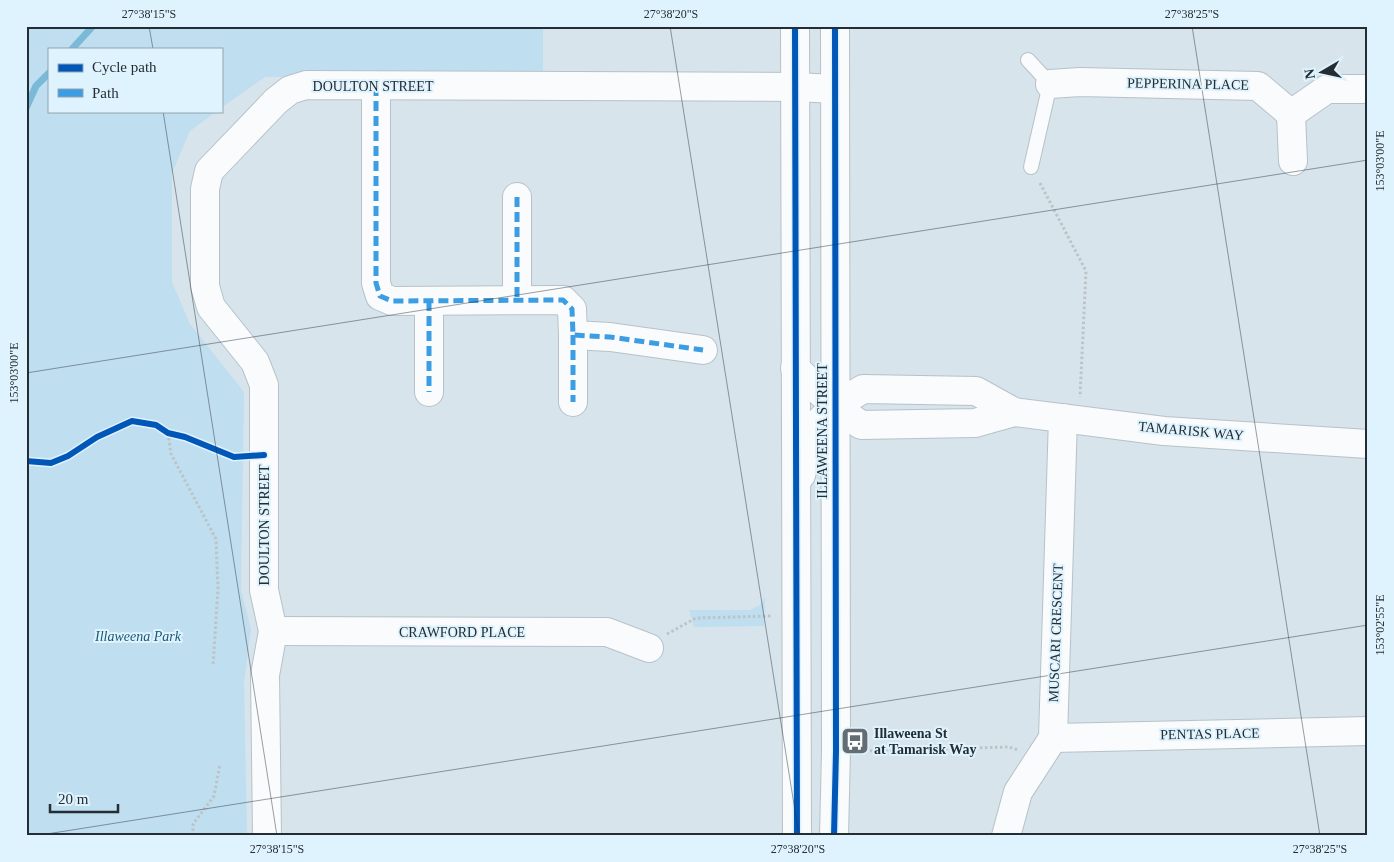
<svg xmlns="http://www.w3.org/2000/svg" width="1394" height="862" font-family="'Times New Roman',serif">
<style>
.green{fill:#bfdef0}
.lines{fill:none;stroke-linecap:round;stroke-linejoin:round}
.stream{stroke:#7bb9d8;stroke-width:7}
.lane-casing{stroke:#b7c2c8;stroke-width:16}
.street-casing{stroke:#b7c2c8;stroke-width:30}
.secondary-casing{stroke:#b7c2c8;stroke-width:30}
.path{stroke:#bec3c6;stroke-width:3;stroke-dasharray:2.5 2.5;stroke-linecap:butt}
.lane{stroke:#f9fbfc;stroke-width:14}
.street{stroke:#f9fbfc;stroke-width:28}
.secondary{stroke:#f9fbfc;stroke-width:28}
.quiet{stroke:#3c9de2;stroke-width:5;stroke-dasharray:10 5;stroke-linecap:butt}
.cycleway-casing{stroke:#dff3fe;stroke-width:9}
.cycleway{stroke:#0057b8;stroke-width:6}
.ticks{fill:none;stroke:#242d33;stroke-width:1;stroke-opacity:0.45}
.labels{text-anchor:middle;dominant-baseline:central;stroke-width:4;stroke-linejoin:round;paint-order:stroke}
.street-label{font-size:14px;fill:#242d33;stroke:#dff3fe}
.park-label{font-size:14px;font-style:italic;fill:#185875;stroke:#dff3fe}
.poi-label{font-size:14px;font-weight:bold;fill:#242d33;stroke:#dff3fe;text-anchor:start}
.neatline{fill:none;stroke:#242d33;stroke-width:2}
.ticks-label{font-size:12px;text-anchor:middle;fill:#242d33}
</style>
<rect width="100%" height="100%" fill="#d7e4ec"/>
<g class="green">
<path d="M 26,26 L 543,26 L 543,74 L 265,77 L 221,108 L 221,49 L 49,49 L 49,111 L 217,111 L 190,131 L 172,173 L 172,282 L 190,324 L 244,392 L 241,590 L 251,629 L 244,683 L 247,836 L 26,836 Z"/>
<path d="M 765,597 L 764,626 L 694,627 L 689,610 L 750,610 L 760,605 Z"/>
</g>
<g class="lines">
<g class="stream">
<path d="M 72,49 L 93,26"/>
<path d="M 26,108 L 36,86 L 49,73"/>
</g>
<defs>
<path id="lane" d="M 1028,60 L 1050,84 L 1031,167"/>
<g id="street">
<path d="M 1050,84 L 1080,82 L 1258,86 L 1291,114 L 1327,89 L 1368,89"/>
<path d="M 376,86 L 376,283 L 380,296 L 392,301 L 563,300 L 572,309 L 573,335 L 610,337 L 703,350"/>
<path d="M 1291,114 L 1293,161"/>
<path d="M 517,197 L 517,300"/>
<path d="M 429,301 L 429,392"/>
<path d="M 573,335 L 573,402"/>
<path d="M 795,368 L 835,406 L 861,425 L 975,423 L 1014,412"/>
<path d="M 801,475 L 813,428 L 835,406 L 863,389 L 976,391 L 1014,412 L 1164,431 L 1368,444"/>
<path d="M 273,631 L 607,632 L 649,648"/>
<path d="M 1053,738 L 1368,731"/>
<path d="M 267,836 L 265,675 L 273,631 L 264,590 L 264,385 L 255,362 L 211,307 L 205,286 L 205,189 L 209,171 L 276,101 L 290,90 L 306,85 L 795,87 L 835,89"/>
<path d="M 1006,836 L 1018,792 L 1053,738 L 1063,418"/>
</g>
<g id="secondary">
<path d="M 795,26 L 797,836"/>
<path d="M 834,836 L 836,751 L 835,26"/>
</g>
</defs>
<use href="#lane" class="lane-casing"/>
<use href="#street" class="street-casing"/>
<use href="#secondary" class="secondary-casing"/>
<g class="path">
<path d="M 1040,183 L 1086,271 L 1080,397"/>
<path d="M 168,433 L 171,454 L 216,539 L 218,588 L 213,666"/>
<path d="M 667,634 L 696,618 L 771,616"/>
<path d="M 860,751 L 1009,747 L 1018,750"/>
<path d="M 193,836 L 193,824 L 214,796 L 220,764"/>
</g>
<use href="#lane" class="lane"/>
<use href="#street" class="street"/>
<use href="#secondary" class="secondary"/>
<g class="quiet">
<path d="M 376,86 L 376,283 L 380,296 L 392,301 L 563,300 L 572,309 L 573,335 L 610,337 L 703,350"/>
<path d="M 517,197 L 517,300"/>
<path d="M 429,301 L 429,392"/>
<path d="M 573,335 L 573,402"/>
</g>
<defs>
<g id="cycleway">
<path d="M 795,26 L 797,836"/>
<path d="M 26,461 L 51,463 L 68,456 L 97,437 L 132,421 L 156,425 L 168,433 L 185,437 L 234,457 L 264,455"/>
<path d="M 834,836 L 836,751 L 835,26"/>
</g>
</defs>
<use href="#cycleway" class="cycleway-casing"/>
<use href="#cycleway" class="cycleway"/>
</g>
<path class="ticks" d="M 149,26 L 153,49M 670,26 L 799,836M 1192,26 L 1320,836M 163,111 L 277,836M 26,373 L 1368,160M 34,836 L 1368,625"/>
<defs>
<symbol id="bus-square" viewBox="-11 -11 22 22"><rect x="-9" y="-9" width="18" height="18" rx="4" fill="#636d74" stroke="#dff3fe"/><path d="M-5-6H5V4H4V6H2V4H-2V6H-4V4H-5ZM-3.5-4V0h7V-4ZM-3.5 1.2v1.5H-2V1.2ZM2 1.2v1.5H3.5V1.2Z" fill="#fff"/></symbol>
</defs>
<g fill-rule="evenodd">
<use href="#bus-square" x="839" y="725" width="32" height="32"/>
</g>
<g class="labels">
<g class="street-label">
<text transform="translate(1188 84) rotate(1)">PEPPERINA PLACE</text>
<text x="373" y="86">DOULTON STREET</text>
<text transform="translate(822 431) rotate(-90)">ILLAWEENA STREET</text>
<text transform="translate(1191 431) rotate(5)">TAMARISK WAY</text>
<text transform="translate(264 525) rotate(-90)">DOULTON STREET</text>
<text x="462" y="632">CRAWFORD PLACE</text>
<text transform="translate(1056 633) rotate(-88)">MUSCARI CRESCENT</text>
<text transform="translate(1210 734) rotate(-1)">PENTAS PLACE</text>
</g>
<g class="park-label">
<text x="138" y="636">Illaweena Park</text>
</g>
<g class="poi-label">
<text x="874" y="733">Illaweena St<tspan x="874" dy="16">at Tamarisk Way</tspan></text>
</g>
</g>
<rect width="1394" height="862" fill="none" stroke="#dff3fe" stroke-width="55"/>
<rect x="48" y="48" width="175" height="65" fill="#dff3fe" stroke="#94a4ad"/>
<rect x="58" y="64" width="25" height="8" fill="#0057b8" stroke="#94a4ad"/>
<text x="92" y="72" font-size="15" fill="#242d33">Cycle path</text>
<rect x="58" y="89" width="25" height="8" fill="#3c9de2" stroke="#94a4ad"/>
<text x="92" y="98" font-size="15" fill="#242d33">Path</text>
<g transform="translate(1322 72) rotate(261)" stroke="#dff3fe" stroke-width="4" paint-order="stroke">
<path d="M0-4L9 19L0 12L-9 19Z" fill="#242d33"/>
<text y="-8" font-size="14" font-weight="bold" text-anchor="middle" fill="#242d33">N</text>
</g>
<path d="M50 804v8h68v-8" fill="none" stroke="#242d33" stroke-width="2.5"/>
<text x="58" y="804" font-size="15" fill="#242d33" stroke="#dff3fe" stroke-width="4" paint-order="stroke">20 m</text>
<rect x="28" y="28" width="1338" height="806" class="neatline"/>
<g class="ticks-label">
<text x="149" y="18">27°38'15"S</text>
<text x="671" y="18">27°38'20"S</text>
<text x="1192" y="18">27°38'25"S</text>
<text transform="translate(1380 161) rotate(-90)" y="4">153°03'00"E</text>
<text transform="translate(14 373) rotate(-90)" y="4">153°03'00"E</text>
<text transform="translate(1380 625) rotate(-90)" y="4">153°02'55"E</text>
<text x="277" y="853">27°38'15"S</text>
<text x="798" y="853">27°38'20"S</text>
<text x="1320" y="853">27°38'25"S</text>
</g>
</svg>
